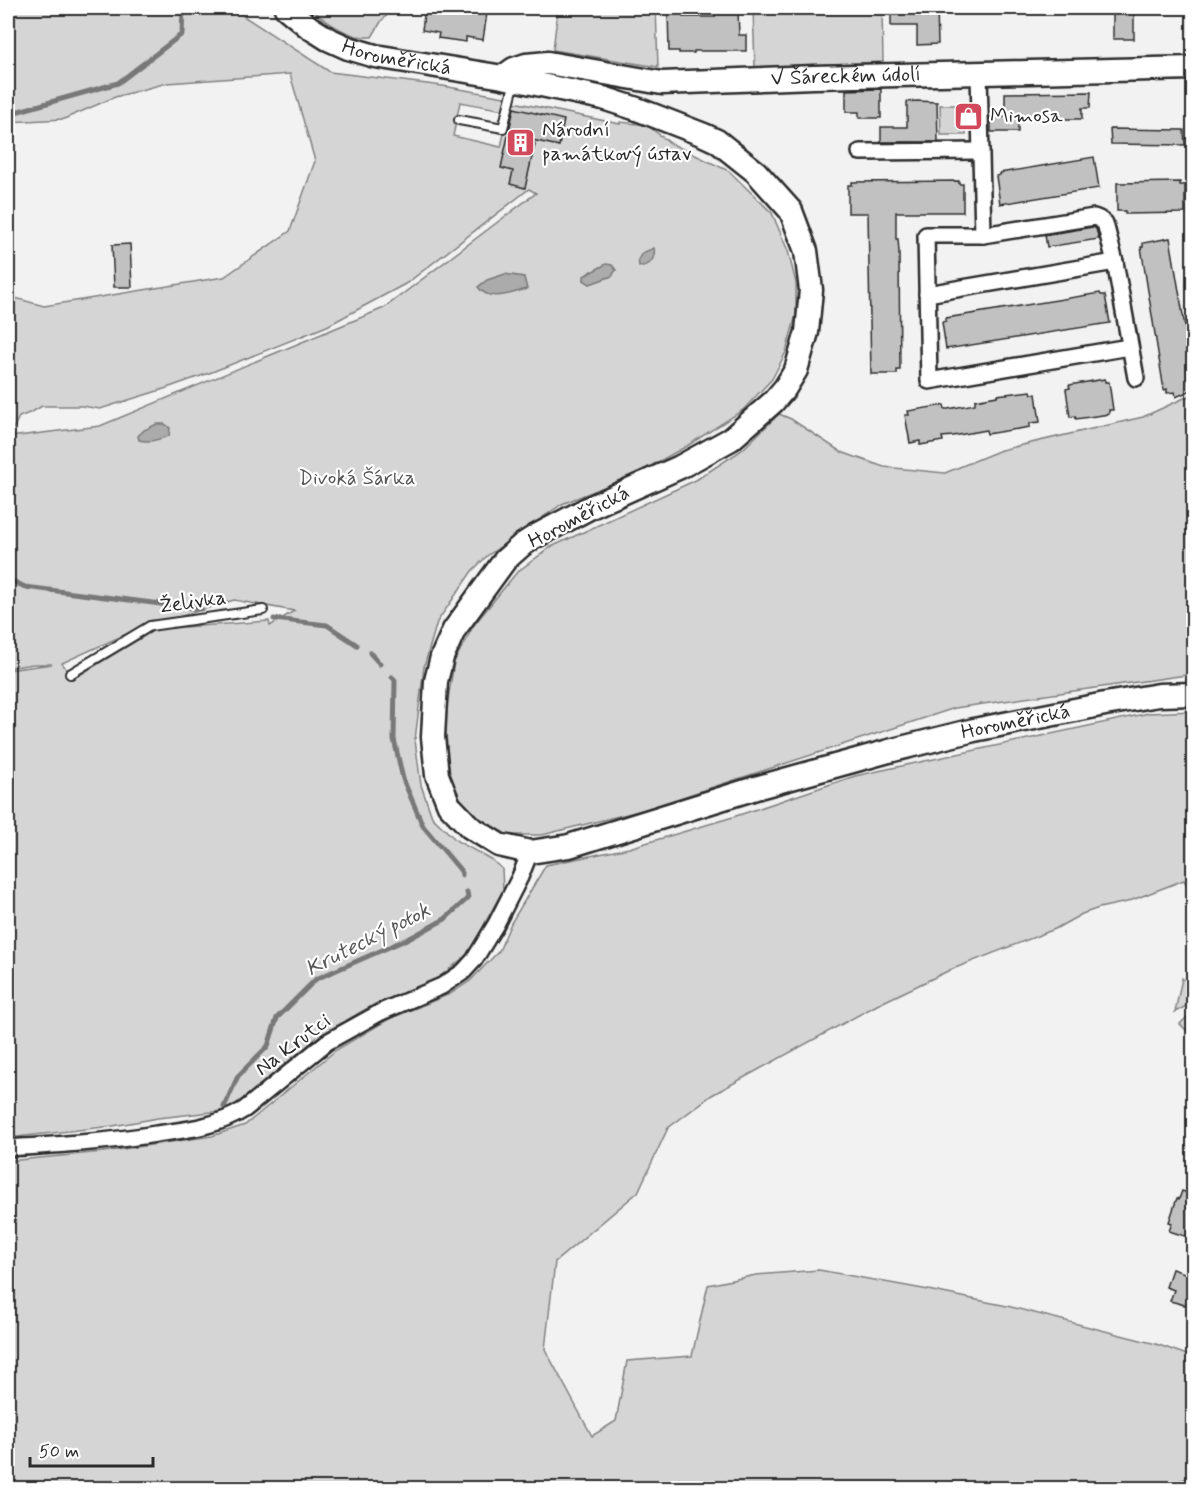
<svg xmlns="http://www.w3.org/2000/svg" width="1201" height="1496" font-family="Mynerve,sans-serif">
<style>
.green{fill:#d5d5d5;stroke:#808080;stroke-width:1.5;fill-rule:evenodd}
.water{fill:#ababab;stroke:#787878;stroke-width:1.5}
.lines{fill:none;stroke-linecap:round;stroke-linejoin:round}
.stream{stroke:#787878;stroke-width:5}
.building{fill:#c1c1c1;stroke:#2b2b2b;stroke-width:1.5}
.lane-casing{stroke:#2b2b2b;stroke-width:12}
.street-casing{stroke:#2b2b2b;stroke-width:20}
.secondary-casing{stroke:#2b2b2b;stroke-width:27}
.lane{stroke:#fff;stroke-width:8}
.street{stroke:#fff;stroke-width:15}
.secondary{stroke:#fff;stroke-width:22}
.labels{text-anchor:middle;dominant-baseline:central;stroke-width:4.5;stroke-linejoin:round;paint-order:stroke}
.street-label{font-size:21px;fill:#2b2b2b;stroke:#fff}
.poi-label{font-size:21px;fill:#2b2b2b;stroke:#fff;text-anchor:start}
.park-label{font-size:21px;fill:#565656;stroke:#fff}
.water-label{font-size:22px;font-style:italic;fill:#585858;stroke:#fff}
</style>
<rect width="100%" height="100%" fill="#f2f2f2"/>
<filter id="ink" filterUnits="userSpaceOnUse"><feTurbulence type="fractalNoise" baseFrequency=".0167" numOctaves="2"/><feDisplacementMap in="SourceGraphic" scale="12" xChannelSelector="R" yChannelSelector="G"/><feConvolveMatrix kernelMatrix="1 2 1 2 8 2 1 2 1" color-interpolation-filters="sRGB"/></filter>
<g filter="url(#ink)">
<g class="green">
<path d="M 8,8 L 48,8 L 61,12 L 75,13 L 100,10 L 102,8 L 231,8 L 330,72 L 443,86 L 504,97 L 514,102 L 620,124 L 620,122 L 647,125 L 670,143 L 729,171 L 772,213 L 788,251 L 796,283 L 796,315 L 786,352 L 772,379 L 743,410 L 687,446 L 636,474 L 562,504 L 487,556 L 472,571 L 437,622 L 424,667 L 415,740 L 421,785 L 432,817 L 457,841 L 492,860 L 502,869 L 503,890 L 468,954 L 436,980 L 375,1004 L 319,1036 L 230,1110 L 158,1118 L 113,1126 L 8,1138 L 8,670 L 52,664 L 33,664 L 8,668 L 8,296 L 44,306 L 224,277 L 290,231 L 315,161 L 290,74 L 167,83 L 115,97 L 64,119 L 8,122 ZM 460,102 L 509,111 L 501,147 L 453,136 ZM 529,189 L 536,193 L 384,308 L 100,426 L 9,437 L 19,417 L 32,412 L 42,406 L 82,406 L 100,409 L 164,389 L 212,372 L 327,326 L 407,283 ZM 591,271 L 612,276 L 590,284 L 584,280 L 585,276 ZM 234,600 L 294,611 L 270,626 L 269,621 L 156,629 L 73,679 L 62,663 L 133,631 Z"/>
<path d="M 311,8 L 395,8 L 382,20 L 372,37 C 367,37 362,37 357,36 C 344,33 319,18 311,8 Z"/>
<path d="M 558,8 L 656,8 L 658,67 L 553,50 Z"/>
<path d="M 753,8 L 882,8 L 883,62 L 755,67 Z"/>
<path d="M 965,105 L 966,135 L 941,135 L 940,105 Z"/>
<path d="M 1193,394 L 1193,674 L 955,708 L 643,810 L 542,835 L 508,835 L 484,824 L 458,802 L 449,773 L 445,719 L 454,662 L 474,625 L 517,572 L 551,547 L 696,480 L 742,450 L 779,414 L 791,419 L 841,452 L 884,467 L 945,473 L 1001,450 L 1143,417 Z"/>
<path d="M 1193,711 L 1193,897 L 1184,880 L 1127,902 L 1099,908 L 1082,914 L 1055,929 L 950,970 L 877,1005 L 712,1095 L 668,1128 L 638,1192 L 555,1262 L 545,1349 L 592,1436 L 616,1421 L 627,1361 L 692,1356 L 708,1285 L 756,1275 L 819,1270 L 923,1289 L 1007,1306 L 1156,1344 L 1193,1357 L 1193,1477 L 1149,1488 L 8,1488 L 8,1161 L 103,1152 L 212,1136 L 245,1125 L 336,1050 L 389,1019 L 450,994 L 470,981 L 499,951 L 511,923 L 546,865 L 629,848 L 733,817 L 855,776 L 1149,713 Z"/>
<path d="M 1182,978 L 1193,986 L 1193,1007 L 1190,1004 L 1175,1012 Z"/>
<path d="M 1193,1011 L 1194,1012 L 1193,1037 L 1180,1024 Z"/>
</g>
<g class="water">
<path d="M 654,248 C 656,258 650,267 639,266 L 638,260 L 642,253 Z"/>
<path d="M 606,264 L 612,265 L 616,270 L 612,276 L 590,284 L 584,280 L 584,276 Z"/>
<path d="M 505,274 L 524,277 L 527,289 C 511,293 489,303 478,287 L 487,280 Z"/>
<path d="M 157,424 L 165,424 L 170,428 L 169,436 C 159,439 150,443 139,440 L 138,436 L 144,430 Z"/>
</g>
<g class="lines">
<g class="stream">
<path d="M 8,113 L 12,113 L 118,83 L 182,34 L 183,8"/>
<path d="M 8,579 L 25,587 L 201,609"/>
<path d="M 274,619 L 327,625 L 357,645"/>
<path d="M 370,653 L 380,664"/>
<path d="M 392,677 L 395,680 L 394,739 L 403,779 L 423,826 L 461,871 L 462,875"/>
<path d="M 224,1107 L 238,1076 L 268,1046 L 277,1018 L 316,979 L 412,937 L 445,919 L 468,898 L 467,892"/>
</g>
</g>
<g class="building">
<path d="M 425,8 L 451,8 L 487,13 L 483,40 L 466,37 L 466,42 L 438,38 L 439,33 L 422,30 Z"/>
<path d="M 891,8 L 937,8 L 938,44 L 917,45 L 917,26 L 891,26 Z"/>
<rect x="1113" y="8" width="21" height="31"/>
<path d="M 668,11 L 683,11 L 683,17 L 715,17 L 715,13 L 738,12 L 739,35 L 746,35 L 746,51 L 694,51 L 694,53 L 679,53 L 679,51 L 669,51 Z"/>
<path d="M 881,89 L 881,118 L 859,118 L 859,112 L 846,112 L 846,90 Z"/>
<path d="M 1091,92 L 1090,108 L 1082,108 L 1082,119 L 1018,119 L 1018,132 L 991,132 L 991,117 L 1005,117 L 1005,93 Z"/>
<path d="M 917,101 L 937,102 L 938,142 L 881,142 L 881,127 L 907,127 L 907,102 Z"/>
<path d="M 514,108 L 564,120 L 559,146 L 532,140 L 535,144 L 525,188 L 510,184 L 513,171 L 501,168 Z"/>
<path d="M 1110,129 L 1184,130 L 1185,145 L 1111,144 Z"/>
<path d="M 1094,157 L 1099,188 L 1000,204 L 996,176 L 1000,175 L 1000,173 Z"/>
<path d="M 959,181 L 959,184 L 963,184 L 963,212 L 896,212 L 896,239 L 898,239 L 899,252 L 900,370 L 897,370 L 897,374 L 871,374 L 868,213 L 848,213 L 848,185 L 852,185 L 852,182 Z"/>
<path d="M 1180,182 L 1180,185 L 1185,185 L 1185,213 L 1125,214 L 1125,211 L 1117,211 L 1117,183 Z"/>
<path d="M 1093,227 L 1096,229 L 1099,239 L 1047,247 L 1045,235 Z"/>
<path d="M 1170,238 L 1194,380 L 1194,389 L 1176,397 L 1175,392 L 1167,393 L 1167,389 L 1164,390 L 1141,247 L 1143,247 L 1143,243 Z"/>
<path d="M 130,244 L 132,287 L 114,287 L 112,245 Z"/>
<path d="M 1100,293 L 1101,295 L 1105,295 L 1110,323 L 946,349 L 942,322 L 946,321 L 946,318 Z"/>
<path d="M 1105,379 L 1105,382 L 1109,382 L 1113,410 L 1109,410 L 1109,414 L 1076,419 L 1075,416 L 1070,417 L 1066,389 L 1070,388 L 1069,385 Z"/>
<path d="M 1031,391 L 1032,394 L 1036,394 L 1040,422 L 1030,423 L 1030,427 L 987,434 L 986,430 L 953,436 L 942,437 L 943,441 L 920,445 L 920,441 L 910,443 L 905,415 L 909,415 L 908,411 L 944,405 L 945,409 L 948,409 L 975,404 L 975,400 L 997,396 L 997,395 Z"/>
<path d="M 1182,1191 L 1194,1195 L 1194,1239 L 1169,1231 L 1172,1223 L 1169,1222 L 1177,1198 L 1179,1199 Z"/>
<path d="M 1172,1269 L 1194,1276 L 1194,1305 L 1186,1303 L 1185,1305 L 1170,1301 L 1174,1290 L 1166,1287 Z"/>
</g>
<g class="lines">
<defs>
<g id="lane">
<path d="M 459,120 L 503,128 L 515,81"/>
<path d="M 70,674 L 150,626 L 263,610"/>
</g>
<g id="street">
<path d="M 979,74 L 983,235"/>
<path d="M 860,152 L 981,151"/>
<path d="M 1115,262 L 1105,223 L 1099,219 L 1094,217 L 983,235 L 926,235 L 929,381 L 1129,347"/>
<path d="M 927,294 L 1115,262 L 1136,378"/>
<path d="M 8,1148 C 57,1145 107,1142 156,1134 C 187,1130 219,1126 245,1109 L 327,1042 L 381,1012 L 442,986 L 463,972 L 474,960 L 496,924 L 520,877 L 530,852"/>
</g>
<g id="secondary">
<path id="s1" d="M 286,8 L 309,27 L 328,39 L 348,48 L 375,56 L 503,77 L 603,98 L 637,109 L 704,135 L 717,141 L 756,172 L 791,211 L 806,251 L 811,290 L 807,332 L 796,370 L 785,388 L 773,402 L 731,439 L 680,467 L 591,507 L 536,536 L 522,545 L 505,560 L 454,630 L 442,657 L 436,681 L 433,737 L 437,775 L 449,805 L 470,827 L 499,845 L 530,852 L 569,846 L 759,787 L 889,751 L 974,730 L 1105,704 L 1159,695 L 1194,694"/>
<path id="s2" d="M 503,77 L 514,69 L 526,65 L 548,63 L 662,83 L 814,77 L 1194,68"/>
</g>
</defs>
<use href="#lane" class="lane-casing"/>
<use href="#street" class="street-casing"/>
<use href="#secondary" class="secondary-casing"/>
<use href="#lane" class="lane"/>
<use href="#street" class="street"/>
<use href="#secondary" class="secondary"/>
</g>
</g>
<defs>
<symbol id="shop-square" viewBox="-11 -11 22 22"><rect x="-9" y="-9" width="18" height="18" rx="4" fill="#d1495b" stroke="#fff"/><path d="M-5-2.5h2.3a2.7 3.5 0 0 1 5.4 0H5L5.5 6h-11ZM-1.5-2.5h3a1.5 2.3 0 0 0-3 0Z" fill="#fff"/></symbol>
<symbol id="building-square" viewBox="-11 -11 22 22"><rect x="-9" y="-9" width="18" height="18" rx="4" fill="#d1495b" stroke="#fff"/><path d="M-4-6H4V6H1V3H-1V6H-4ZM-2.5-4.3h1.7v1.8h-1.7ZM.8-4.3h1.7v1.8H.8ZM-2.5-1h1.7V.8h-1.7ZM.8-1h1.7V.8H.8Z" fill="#fff"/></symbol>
</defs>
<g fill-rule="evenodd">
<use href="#shop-square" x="952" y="100" width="33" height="33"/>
<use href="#building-square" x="504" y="126" width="33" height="33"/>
</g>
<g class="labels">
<g class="street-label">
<text stroke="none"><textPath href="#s1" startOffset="124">Horoměřická</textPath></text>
<text stroke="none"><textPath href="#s2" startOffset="348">V Šáreckém údolí</textPath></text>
<text transform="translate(579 517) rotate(-28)">Horoměřická</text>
<text transform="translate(193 602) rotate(-8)">Želivka</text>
<text stroke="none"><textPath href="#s1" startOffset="1942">Horoměřická</textPath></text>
<text transform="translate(293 1045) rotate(-37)">Na Krutci</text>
</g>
<g class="poi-label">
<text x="990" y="116">Mimosa</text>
<text x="542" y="130">Národní<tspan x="542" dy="24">památkový ústav</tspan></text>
</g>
<g class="park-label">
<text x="357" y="478">Divoká Šárka</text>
</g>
<g class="water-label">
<text transform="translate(368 940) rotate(-27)">Krutecký potok</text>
</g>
</g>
<rect width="1201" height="1496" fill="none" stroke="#fff" stroke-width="30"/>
<rect x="15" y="15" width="1171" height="1466" fill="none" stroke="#2b2b2b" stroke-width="2" filter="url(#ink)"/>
<path d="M30 1457v9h123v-9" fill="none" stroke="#2b2b2b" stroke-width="3"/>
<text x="39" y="1457" font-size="18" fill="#2b2b2b" stroke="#ffffff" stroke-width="4.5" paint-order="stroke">50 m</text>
</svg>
